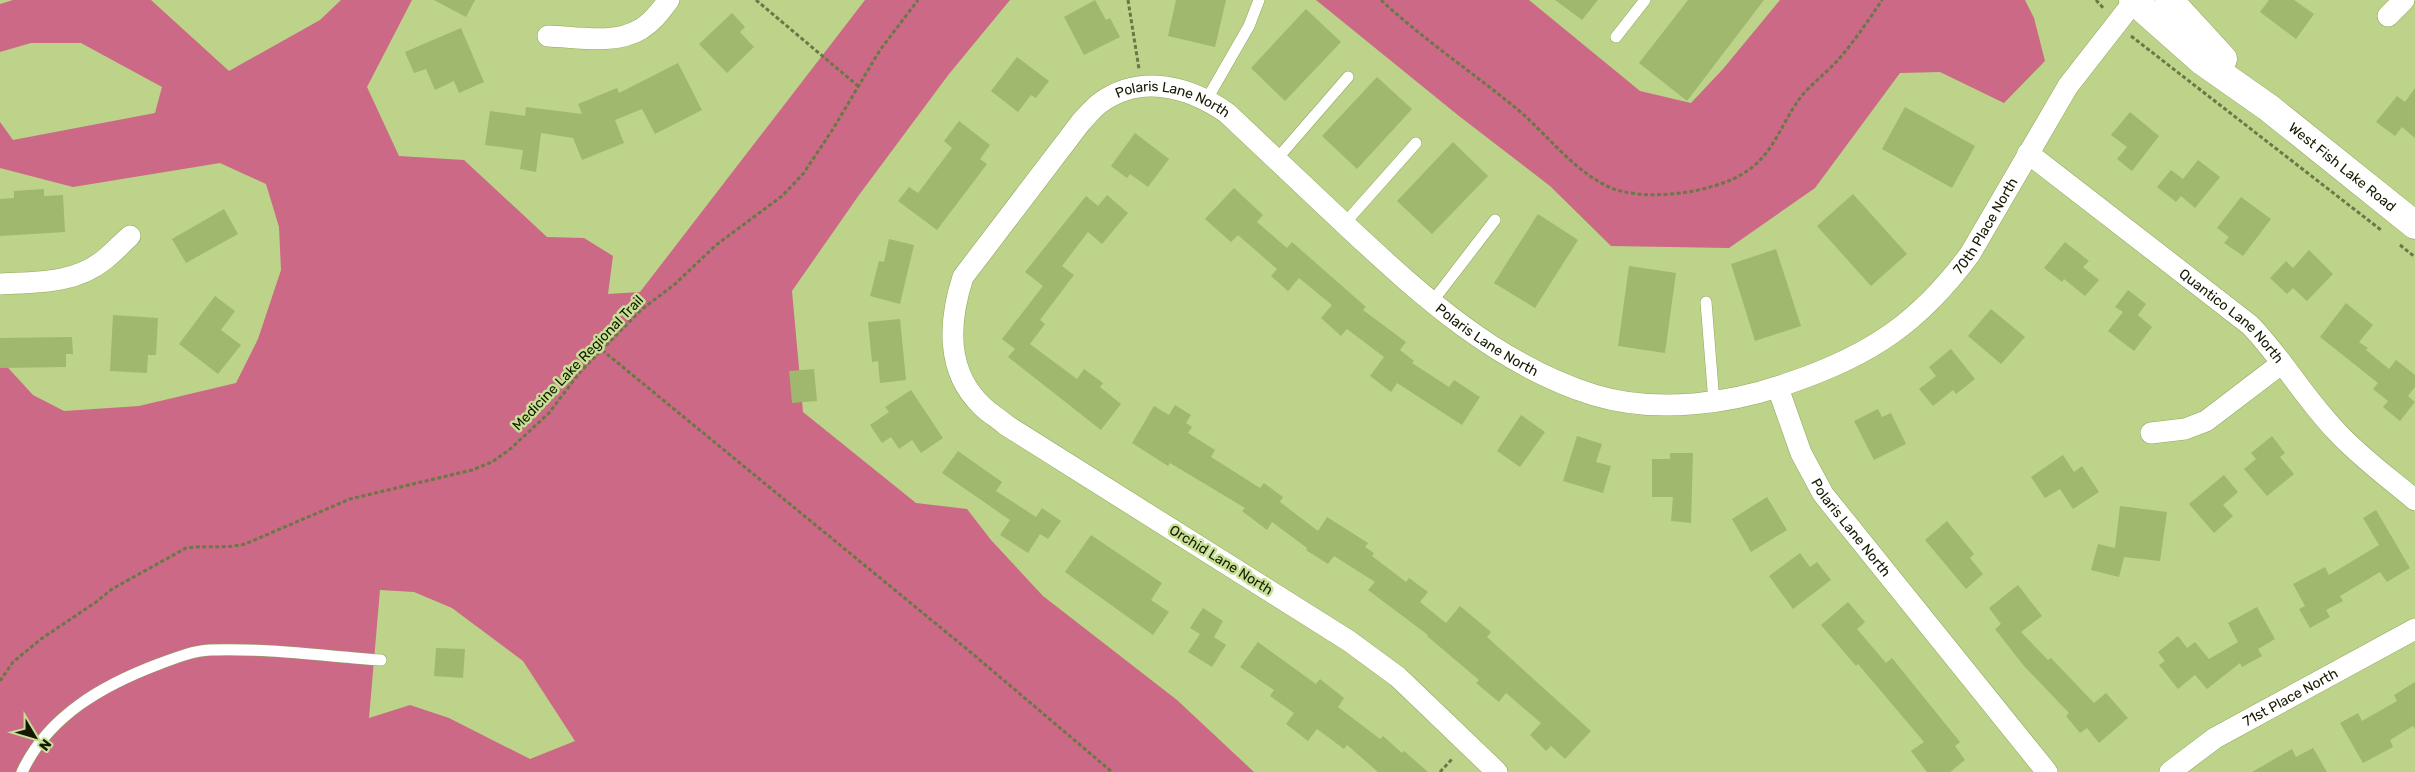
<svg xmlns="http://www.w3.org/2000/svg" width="2415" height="772" font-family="Rubik,sans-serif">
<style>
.forest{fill:#cc6986;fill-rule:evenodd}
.building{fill:#a0b76e}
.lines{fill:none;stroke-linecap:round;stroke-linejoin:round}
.lane-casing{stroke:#92a75f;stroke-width:12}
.street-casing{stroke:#92a75f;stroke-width:22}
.secondary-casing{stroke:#92a75f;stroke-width:29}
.path{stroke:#697845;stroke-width:3;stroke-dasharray:4 2.5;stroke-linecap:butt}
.lane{stroke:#fff;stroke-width:11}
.street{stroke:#fff;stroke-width:21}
.secondary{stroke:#fff;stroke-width:28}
.labels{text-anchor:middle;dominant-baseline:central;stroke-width:5;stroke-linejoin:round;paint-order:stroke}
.street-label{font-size:14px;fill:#131a00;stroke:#c8e095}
</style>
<rect width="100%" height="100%" fill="#bcd389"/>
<g class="forest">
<path d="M 13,0 L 151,0 L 229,71 L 320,20 L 341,0 L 412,0 L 367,87 L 399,156 L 464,160 L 547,237 L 584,238 L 613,256 L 608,294 L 640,292 L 865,0 L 1010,0 L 949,74 L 859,195 L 792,291 L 803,412 L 916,503 L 967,509 L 991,540 L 1043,596 L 1177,700 L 1254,772 L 0,772 L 0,359 L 33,395 L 64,411 L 139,406 L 236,383 L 258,339 L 281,270 L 279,227 L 266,184 L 220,163 L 73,187 L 0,168 L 0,122 L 13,140 L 155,113 L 162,87 L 81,43 L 31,43 L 0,52 L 0,4 ZM 380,590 L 414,592 L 452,608 L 523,661 L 575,741 L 530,759 L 449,718 L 410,705 L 369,718 Z"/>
<path d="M 1316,0 L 1529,0 L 1640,91 L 1691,103 L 1723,69 L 1780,0 L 2025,0 L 2034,18 L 2045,61 L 2004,103 L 1940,72 L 1900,73 L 1815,188 L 1729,248 L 1611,246 L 1550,186 L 1459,116 Z"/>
</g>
<g class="building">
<path d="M 434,0 L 475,0 L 466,17 Z"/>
<path d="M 1095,0 L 1106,20 L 1110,18 L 1120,37 L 1084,55 L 1064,17 Z"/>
<path d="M 1176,0 L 1226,0 L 1215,47 L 1168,36 Z"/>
<path d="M 1555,0 L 1598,0 L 1582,20 Z"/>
<path d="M 1688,0 L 1764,0 L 1687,101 L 1639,63 Z"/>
<path d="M 2269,0 L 2294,0 L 2314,14 L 2296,39 L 2260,12 Z"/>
<path d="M 1306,9 L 1341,42 L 1285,101 L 1251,68 Z"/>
<path d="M 732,13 L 745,27 L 740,32 L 754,47 L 727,73 L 699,44 Z"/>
<path d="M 461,28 L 484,82 L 459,93 L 454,81 L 435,90 L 426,69 L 414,73 L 405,52 Z"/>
<path d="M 1017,57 L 1049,81 L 1036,98 L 1031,95 L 1018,112 L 991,91 Z"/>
<path d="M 678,63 L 702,110 L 655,134 L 642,109 L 615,120 L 624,143 L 582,160 L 573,138 L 541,133 L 536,172 L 520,169 L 523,150 L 485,145 L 490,111 L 525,116 L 526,107 L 582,114 L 578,104 L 617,88 L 619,93 Z"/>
<path d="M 1377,77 L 1412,109 L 1357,169 L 1322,136 Z"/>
<path d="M 2415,88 L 2415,138 L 2402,127 L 2395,136 L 2376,122 L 2397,96 L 2405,102 Z"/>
<path d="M 1905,107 L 1975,146 L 1952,188 L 1882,149 Z"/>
<path d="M 2130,112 L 2159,136 L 2132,171 L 2117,159 L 2127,147 L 2111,135 Z"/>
<path d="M 959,121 L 990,145 L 980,159 L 987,164 L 937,230 L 898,201 L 909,187 L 918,193 L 952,148 L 944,141 Z"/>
<path d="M 1135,133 L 1169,159 L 1148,187 L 1130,174 L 1127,178 L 1111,166 Z"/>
<path d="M 1453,142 L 1488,176 L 1432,234 L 1397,201 Z"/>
<path d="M 2198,160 L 2220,177 L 2195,208 L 2181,196 L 2176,202 L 2157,187 L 2171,170 L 2183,179 Z"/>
<path d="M 1234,188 L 1263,215 L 1257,222 L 1287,248 L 1292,242 L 1366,307 L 1363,310 L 1406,342 L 1400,350 L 1414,361 L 1412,363 L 1449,387 L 1454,380 L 1480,397 L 1462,425 L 1397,383 L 1391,392 L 1370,376 L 1384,357 L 1347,329 L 1341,336 L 1321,318 L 1332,305 L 1299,278 L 1288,291 L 1271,276 L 1277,269 L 1238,235 L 1231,242 L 1205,219 Z"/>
<path d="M 44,189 L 44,196 L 63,195 L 65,232 L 0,236 L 0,199 L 14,198 L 14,191 Z"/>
<path d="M 1853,194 L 1907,254 L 1871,286 L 1817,226 Z"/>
<path d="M 1107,195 L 1128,213 L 1102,244 L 1088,232 L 1062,266 L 1074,275 L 1040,320 L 1045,324 L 1030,344 L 1077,379 L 1084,369 L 1103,383 L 1100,387 L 1121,404 L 1101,430 L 1008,357 L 1015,349 L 1002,339 L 1043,286 L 1025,272 L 1086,196 L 1098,206 Z"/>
<path d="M 2241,197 L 2271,219 L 2243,256 L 2224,243 L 2229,237 L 2217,228 Z"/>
<path d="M 224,209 L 238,234 L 186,263 L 172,239 Z"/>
<path d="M 1538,214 L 1578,240 L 1535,308 L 1494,283 Z"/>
<path d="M 889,239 L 914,245 L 900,304 L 870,296 L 879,261 L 884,262 Z"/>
<path d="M 2065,242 L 2089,261 L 2083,267 L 2099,280 L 2085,296 L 2064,279 L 2062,282 L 2044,268 Z"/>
<path d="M 1776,249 L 1801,326 L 1755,341 L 1731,264 Z"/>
<path d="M 2309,250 L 2333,274 L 2307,301 L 2293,288 L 2287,294 L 2270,278 L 2286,261 L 2293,268 Z"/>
<path d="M 1629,266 L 1676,273 L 1665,353 L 1618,346 Z"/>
<path d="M 2128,290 L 2146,304 L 2138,315 L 2152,327 L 2134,351 L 2108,331 L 2123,312 L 2115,307 Z"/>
<path d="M 215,296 L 235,311 L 221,330 L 241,345 L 218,374 L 179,344 Z"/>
<path d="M 2346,303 L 2373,325 L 2359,342 L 2368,348 L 2366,350 L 2389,369 L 2396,360 L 2415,375 L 2415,387 L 2408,396 L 2415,402 L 2400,421 L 2383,407 L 2388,401 L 2373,389 L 2378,383 L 2320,337 Z"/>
<path d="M 1991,309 L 2025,337 L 2001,364 L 1968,336 Z"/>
<path d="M 113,315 L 158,318 L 156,355 L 148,355 L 147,373 L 110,371 Z"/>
<path d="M 900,319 L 906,380 L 880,383 L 878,361 L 872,362 L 868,322 Z"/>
<path d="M 72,337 L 73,354 L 66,354 L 66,367 L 0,368 L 0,338 Z"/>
<path d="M 1951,349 L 1975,379 L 1956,394 L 1953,390 L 1933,406 L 1919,389 L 1936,376 L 1929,367 Z"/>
<path d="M 814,369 L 817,401 L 792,403 L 789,371 Z"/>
<path d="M 911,390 L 943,438 L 921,453 L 912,440 L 899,449 L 891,437 L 882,443 L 870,425 L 889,412 L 885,407 Z"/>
<path d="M 1175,405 L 1191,415 L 1186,423 L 1192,427 L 1188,433 L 1215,450 L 1211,457 L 1260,488 L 1264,483 L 1283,497 L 1280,502 L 1318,531 L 1327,517 L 1368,543 L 1365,547 L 1374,553 L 1372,556 L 1406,582 L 1409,578 L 1428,592 L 1420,602 L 1446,623 L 1460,606 L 1491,632 L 1487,637 L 1591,731 L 1565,759 L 1551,746 L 1546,751 L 1530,735 L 1541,723 L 1506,693 L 1499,702 L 1476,683 L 1479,680 L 1427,636 L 1428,635 L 1368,590 L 1375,582 L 1334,556 L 1328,564 L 1306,550 L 1307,548 L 1272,522 L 1267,530 L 1242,511 L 1245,508 L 1170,463 L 1168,466 L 1132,443 L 1154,406 L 1169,415 Z"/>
<path d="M 1878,409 L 1882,417 L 1891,413 L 1906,444 L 1874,460 L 1854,421 Z"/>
<path d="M 1521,415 L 1545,432 L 1520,467 L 1497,451 Z"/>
<path d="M 1577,436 L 1602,444 L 1596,462 L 1611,466 L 1603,493 L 1563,481 Z"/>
<path d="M 2272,436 L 2285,453 L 2280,457 L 2294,474 L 2267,496 L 2244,469 L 2256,459 L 2251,453 Z"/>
<path d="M 958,451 L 1002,482 L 996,491 L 1036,517 L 1042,508 L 1061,521 L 1048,539 L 1040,534 L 1028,553 L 1000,535 L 1010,520 L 942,473 Z"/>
<path d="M 1670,453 L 1693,453 L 1691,523 L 1671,521 L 1673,497 L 1652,497 L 1652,459 L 1670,459 Z"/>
<path d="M 2063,455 L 2074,472 L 2082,466 L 2099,492 L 2073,509 L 2060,489 L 2045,498 L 2031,477 Z"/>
<path d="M 2224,475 L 2238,492 L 2223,505 L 2233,516 L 2214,533 L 2189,504 Z"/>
<path d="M 1767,497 L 1787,530 L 1751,552 L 1732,519 Z"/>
<path d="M 2120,506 L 2167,512 L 2160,561 L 2124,557 L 2119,577 L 2091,570 L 2098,544 L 2115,548 Z"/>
<path d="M 2376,510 L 2410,568 L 2387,582 L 2380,572 L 2340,596 L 2343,601 L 2326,610 L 2330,617 L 2310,628 L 2299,609 L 2305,606 L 2293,584 L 2325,567 L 2329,575 L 2379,545 L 2363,518 Z"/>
<path d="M 1947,521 L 1974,554 L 1970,558 L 1983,574 L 1966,589 L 1925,540 Z"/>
<path d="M 1091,535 L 1162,583 L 1151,600 L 1169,612 L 1153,635 L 1065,572 Z"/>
<path d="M 1800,553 L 1810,567 L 1817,562 L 1831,580 L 1793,609 L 1769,576 Z"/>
<path d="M 2018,585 L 2042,616 L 2021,632 L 2048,660 L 2051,658 L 2094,703 L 2106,693 L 2128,718 L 2099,743 L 2087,728 L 2080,733 L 2066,716 L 2069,713 L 2024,666 L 1995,629 L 2001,624 L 1989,608 Z"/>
<path d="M 1848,602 L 1865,622 L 1857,629 L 1886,663 L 1892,658 L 1960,742 L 1955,746 L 1965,760 L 1950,772 L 1927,772 L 1911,751 L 1924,742 L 1858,664 L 1856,666 L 1821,625 Z"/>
<path d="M 2257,607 L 2275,639 L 2258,649 L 2262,656 L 2242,667 L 2240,663 L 2207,689 L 2195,675 L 2178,689 L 2159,665 L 2165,661 L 2158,652 L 2178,636 L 2187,648 L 2195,642 L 2209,659 L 2238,642 L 2228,623 Z"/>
<path d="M 1203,608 L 1223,621 L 1214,637 L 1226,645 L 1212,667 L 1188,652 L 1200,634 L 1190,628 Z"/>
<path d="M 1258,642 L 1316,684 L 1320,679 L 1344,698 L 1338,707 L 1380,739 L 1383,736 L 1402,753 L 1404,751 L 1428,772 L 1378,772 L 1347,745 L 1344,749 L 1317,729 L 1308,741 L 1286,724 L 1294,713 L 1270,696 L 1274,690 L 1240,667 Z"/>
<path d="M 436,648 L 465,649 L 463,678 L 434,676 Z"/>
<path d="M 2415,682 L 2415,729 L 2413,726 L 2390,740 L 2393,747 L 2363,763 L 2340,723 L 2358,713 L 2362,721 L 2397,701 L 2394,695 Z"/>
<path d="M 2313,748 L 2327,772 L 2252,772 L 2292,749 L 2296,757 Z"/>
</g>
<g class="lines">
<defs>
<g id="lane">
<path d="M 1616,37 L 1645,0"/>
<path d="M 1207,99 L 1249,26 L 1259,0"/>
<path d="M 1276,160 L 1348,77"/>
<path d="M 1345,223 L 1416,143"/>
<path d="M 1432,302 L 1495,220"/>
<path d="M 1706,302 L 1714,402"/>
<path d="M 22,772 C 48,716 103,685 159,664 C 175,658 192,651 210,650 C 266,648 324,656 381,660"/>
</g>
<g id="street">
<path d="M 2388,16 L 2404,0"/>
<path d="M 548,36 C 577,37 615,45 641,29 C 653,22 661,10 669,0"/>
<path id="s1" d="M 2028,153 L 2250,325 C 2282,358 2305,399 2337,432 C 2360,457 2389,478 2415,500"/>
<path d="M 0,284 C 36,282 74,284 104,260 C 113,253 121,244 130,236"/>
<path id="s2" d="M 1778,388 L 1801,453 L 1823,494 L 2047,772"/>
<path d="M 2151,433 L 2185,429 L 2206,421 L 2282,363"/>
<path id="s3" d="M 1497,772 L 1398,677 L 1349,641 L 1006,425 C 998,418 989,413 982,406 C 945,371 949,320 963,277 L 1081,122 C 1087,116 1093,108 1100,103 C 1141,73 1190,87 1227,113 C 1268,152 1310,191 1351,230 C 1423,297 1498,365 1594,395 C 1657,414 1731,404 1792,382 C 1871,355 1920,322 1970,254 L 2068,86 L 2135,0"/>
<path id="s4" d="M 2170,772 L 2215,738 L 2415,629"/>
</g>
<g id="secondary">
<path id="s5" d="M 2133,0 L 2202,61 L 2269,108 L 2415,225"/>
<path d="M 2169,0 L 2223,59"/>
</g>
</defs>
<use href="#lane" class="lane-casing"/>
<use href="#street" class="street-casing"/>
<use href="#secondary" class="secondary-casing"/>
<g class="path">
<path d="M 756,0 L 858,86"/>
<path d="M 1128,0 L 1139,69"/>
<path d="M 1381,0 C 1424,40 1472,72 1517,109 C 1547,134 1570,167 1605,185 C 1640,204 1716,193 1747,171 C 1776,152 1783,117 1805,92 C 1815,81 1827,72 1837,61 C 1854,42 1868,21 1882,0"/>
<path d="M 2096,0 L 2104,9"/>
<path d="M 2131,36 L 2381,230"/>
<path d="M 2400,245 L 2415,257"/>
<path d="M 602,350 L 968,650 L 1112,772"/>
<path d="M 0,681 L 13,662 L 41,639 L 96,602 L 112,589 L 186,548 C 206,545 225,549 245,544 L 350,499 L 472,470 L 492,462 L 509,450 L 549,413 L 580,372 L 641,310 L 675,284 L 716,245 L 782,196 L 803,174 L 833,129 L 880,50 L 918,0"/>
<path d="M 1440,772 L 1453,758"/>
</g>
<use href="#lane" class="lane"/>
<use href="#street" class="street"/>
<use href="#secondary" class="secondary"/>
</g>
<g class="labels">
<g class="street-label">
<text stroke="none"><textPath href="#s3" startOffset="1072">Polaris Lane North</textPath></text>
<text stroke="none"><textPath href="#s5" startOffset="268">West Fish Lake Road</textPath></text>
<text stroke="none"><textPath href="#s3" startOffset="2054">70th Place North</textPath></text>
<text stroke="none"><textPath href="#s1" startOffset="261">Quantico Lane North</textPath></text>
<text stroke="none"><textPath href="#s3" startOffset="1476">Polaris Lane North</textPath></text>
<text transform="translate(578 363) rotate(-46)">Medicine Lake Regional Trail</text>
<text stroke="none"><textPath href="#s2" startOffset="159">Polaris Lane North</textPath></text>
<text transform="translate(1221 560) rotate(32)">Orchid Lane North</text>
<text stroke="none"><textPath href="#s4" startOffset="142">71st Place North</textPath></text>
</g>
</g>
<g transform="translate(35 737) rotate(128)" stroke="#c8e095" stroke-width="4" paint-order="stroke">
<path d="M0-4L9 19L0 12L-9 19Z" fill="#131a00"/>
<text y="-8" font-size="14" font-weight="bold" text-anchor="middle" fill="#131a00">N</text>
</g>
</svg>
